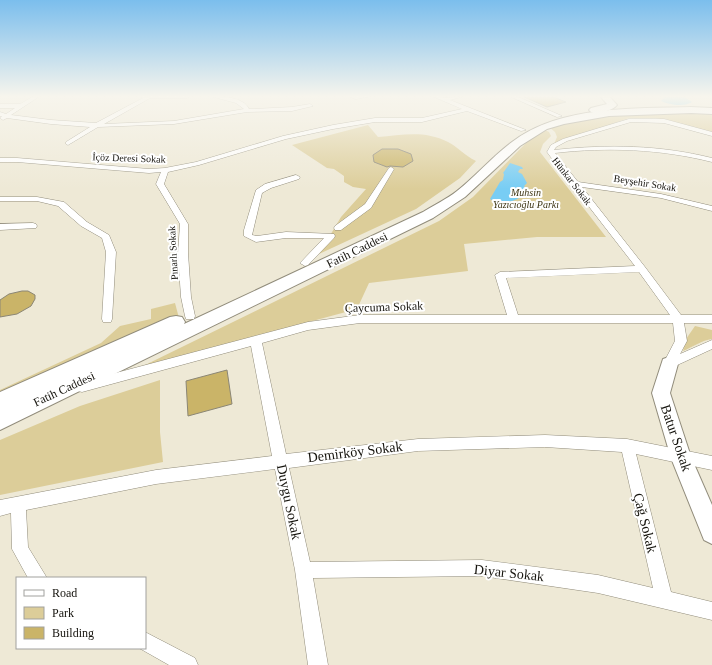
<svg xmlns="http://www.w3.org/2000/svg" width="712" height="665" font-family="Georgia,serif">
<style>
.green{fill:#dccd99}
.water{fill:#78cdf4}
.building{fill:#cab468;stroke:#8b8675}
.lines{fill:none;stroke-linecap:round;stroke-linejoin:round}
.street-casing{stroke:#918c7b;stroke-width:1}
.secondary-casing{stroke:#918c7b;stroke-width:2}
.primary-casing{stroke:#918c7b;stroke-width:2}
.street{fill:#fff;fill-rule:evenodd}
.secondary{fill:#fff;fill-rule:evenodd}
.primary{fill:#fff;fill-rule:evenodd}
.labels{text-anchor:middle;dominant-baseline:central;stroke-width:4;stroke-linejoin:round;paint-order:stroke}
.far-street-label{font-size:10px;fill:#15130d;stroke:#fff}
.far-park-label{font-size:10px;font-style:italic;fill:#3e3513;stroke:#fff}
.street-label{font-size:12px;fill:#15130d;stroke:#fff}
.near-street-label{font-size:14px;fill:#15130d;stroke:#fff}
</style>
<rect width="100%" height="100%" fill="#eee9d6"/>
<g class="green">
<path d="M 712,114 L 712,132 L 656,118 L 629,118 L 554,144 L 557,137 L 555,132 L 549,127 C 602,112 658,114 712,114 Z"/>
<path d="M 368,125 L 378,137 C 402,135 425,130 448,142 C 458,147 464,155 476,161 L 460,178 L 416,209 L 319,254 L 341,217 L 366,189 L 353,187 L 344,182 L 344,176 L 334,169 L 327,168 L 292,145 Z"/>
<path d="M 545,130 L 549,132 L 551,136 L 543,144 L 540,152 L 606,237 L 537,237 L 464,244 L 468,271 L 369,283 L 357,309 L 141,367 L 439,221 L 473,197 L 526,143 Z"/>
<path d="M 175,303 L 179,318 L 0,398 L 0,390 L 101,343 L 120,326 L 151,319 L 151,309 Z"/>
<path d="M 695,326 L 712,330 L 712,339 C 702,340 693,347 683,351 L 686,339 Z"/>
<path d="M 160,380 L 160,432 L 163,462 L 0,495 L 0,440 L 80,406 Z"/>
</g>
<g class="water">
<path d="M 660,96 L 683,96 L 692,102 C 685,107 669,105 661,101 L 664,98 Z"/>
<path d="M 510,163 L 522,167 L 523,169 L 520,169 L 518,172 L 522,174 L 527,183 L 524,186 L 527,189 C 524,199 510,202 499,204 L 490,199 L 500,182 L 503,180 L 504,174 L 503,173 Z"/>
</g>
<g class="building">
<path d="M 522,96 L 551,96 L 566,102 L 547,107 Z"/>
<path d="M 382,149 L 398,149 L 411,154 L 413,161 L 403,167 L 390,166 L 387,167 L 374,162 L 373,155 Z"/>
<path d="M 22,291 L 28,291 L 35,295 L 35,299 L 31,306 L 17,314 L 0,317 L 0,300 L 9,294 Z"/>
<path d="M 227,370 L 232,404 L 188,416 L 186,381 Z"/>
</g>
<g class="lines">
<defs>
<g id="street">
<path d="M 34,96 L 40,96 L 11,115 L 51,120 L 96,123 L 143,98 L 139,96 L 190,96 L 187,98 L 150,98 L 104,124 L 174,121 L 244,109 L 236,103 L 210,96 C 221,96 244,97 249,109 L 253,109 L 292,107 L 310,104 L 313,106 L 292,111 L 247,112 L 174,124 L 98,127 L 68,145 L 66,144 L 66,142 L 90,127 L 51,124 L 7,118 L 3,120 L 0,118 L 2,116 L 0,116 L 0,112 L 6,114 L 15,108 L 0,108 L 0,104 L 20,104 Z"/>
<path d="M 348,96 L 372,96 L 356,99 Z"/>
<path d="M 432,96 L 438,96 L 445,98 L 465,96 L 450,100 L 526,130 L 521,131 L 467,111 L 422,122 L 375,122 L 333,129 L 286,139 L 199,165 L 168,172 L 164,184 L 188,224 L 188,253 L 191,297 L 195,316 L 194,319 L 186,319 L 185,316 L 181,297 L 178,253 L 180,224 L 156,184 L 161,172 L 149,173 L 17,162 L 0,162 L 0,158 L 17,158 L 149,169 L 165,168 L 196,162 L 283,136 L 333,125 L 375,118 L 422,118 L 462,109 Z"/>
<path d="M 509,96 L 516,96 L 562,116 L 557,117 Z"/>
<path d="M 629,119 L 664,119 L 712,132 L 712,136 L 664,123 L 631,122 L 567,141 L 556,147 L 554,150 C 608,144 660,145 712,158 L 712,162 C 660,149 608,147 555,153 L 578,182 L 661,194 L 712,206 L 712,211 L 661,198 L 582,187 L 645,267 L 681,315 L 712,315 L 712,323 L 684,323 L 687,341 L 680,354 L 712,340 L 712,349 L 673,367 L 669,369 L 665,367 L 663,364 L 675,341 L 673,323 L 360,323 L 308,330 L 262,343 L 286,454 L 418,439 L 545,435 L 627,439 L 712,456 L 712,470 L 636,454 L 671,592 L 712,602 L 712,620 L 598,593 L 482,576 L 313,578 L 328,665 L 308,665 L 295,570 L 275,469 L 156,484 L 26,510 L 28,547 L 47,578 L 28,578 L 12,549 L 11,513 L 0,516 L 0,500 L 156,470 L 272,456 L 251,346 L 82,392 L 78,391 L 76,387 L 78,383 L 308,322 L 360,315 L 507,315 L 495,275 L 500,272 L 635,266 L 573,186 L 570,186 L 570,183 L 547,152 L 551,145 L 563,139 ZM 639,272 L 670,315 L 518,315 L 506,278 ZM 545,447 L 622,452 L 653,588 L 598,575 L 482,560 L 310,562 L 289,468 L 418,451 Z"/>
<path d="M 391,167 L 394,169 L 371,208 L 341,230 L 335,230 L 334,228 L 335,226 L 365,204 L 389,168 Z"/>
<path d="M 296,175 L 300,177 L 299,179 L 271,188 L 262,193 L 252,235 L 257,236 L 286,232 L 334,234 L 335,236 L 334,238 L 308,265 L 305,266 L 300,263 L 302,261 L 324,238 L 286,238 L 256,242 L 244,236 L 244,230 L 256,190 L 265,184 Z"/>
<path d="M 0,197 L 37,197 L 64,202 L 87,222 L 109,235 L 116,252 L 112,319 L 111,322 L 103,322 L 102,319 L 106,252 L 102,238 L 81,226 L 58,206 L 37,201 L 0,201 Z"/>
<path d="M 33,223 L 36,224 L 37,226 L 36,228 L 0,230 L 0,224 Z"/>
<path d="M 145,632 L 195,658 L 198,665 L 169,665 L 139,648 L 145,648 Z"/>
</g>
<path id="secondary" d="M 669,357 L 675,359 L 678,364 L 670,393 L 691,457 L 712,505 L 712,544 L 704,540 L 671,458 L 652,393 L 663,359 Z"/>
<g id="primary">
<path d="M 600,96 L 609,96 L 617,105 C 612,111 598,114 591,112 L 589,110 L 591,108 L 607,104 Z"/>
<path d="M 691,107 L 712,108 L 712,114 L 691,113 L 609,116 L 564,124 L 547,129 L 520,146 L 465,197 L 433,218 L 0,430 L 0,392 L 170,317 L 176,316 L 182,317 L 185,322 L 184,324 L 423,212 C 434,205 447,199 457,191 C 476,176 492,157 512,142 C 560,105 633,109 691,107 Z"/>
</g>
</defs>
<use href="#street" class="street-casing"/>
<use href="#secondary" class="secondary-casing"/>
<use href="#primary" class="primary-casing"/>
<use href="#street" class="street"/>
<use href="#secondary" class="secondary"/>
<use href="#primary" class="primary"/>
</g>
<linearGradient id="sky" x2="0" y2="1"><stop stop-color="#7bbeed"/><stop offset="0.51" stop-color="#f7f5ed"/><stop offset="1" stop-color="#f7f5ed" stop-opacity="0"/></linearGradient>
<rect width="712" height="189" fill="url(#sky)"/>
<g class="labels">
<g class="far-street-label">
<text transform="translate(129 158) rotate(2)">İçöz Deresi Sokak</text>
<text transform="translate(572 181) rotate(52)">Hünkar Sokak</text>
<text transform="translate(645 183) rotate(9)">Beyşehir Sokak</text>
<text transform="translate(173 253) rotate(-93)">Pınarlı Sokak</text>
</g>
<g class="far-park-label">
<text x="526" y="192">Muhsin<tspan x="526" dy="12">Yazıcıoğlu Parkı</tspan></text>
</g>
<g class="street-label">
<text transform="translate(357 250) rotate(-26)">Fatih Caddesi</text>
<text transform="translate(384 307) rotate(-2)">Çaycuma Sokak</text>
<text transform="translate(64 389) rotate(-25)">Fatih Caddesi</text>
</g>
<g class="near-street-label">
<text transform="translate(676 438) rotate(71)">Batur Sokak</text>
<text transform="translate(355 452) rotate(-7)">Demirköy Sokak</text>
<text transform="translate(289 502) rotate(78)">Duygu Sokak</text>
<text transform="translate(645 523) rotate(76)">Çağ Sokak</text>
<text transform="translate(509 573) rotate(6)">Diyar Sokak</text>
</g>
</g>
<rect x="16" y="577" width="130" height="72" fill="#ffffff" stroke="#a1a19e"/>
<rect x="24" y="590" width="20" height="6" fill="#ffffff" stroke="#a1a19e"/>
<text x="52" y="597" font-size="12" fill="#15130d">Road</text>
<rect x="24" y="607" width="20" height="12" fill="#dccd99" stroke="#a1a19e"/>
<text x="52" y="617" font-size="12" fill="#15130d">Park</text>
<rect x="24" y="627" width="20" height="12" fill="#cab468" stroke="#a1a19e"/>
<text x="52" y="637" font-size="12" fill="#15130d">Building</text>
</svg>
